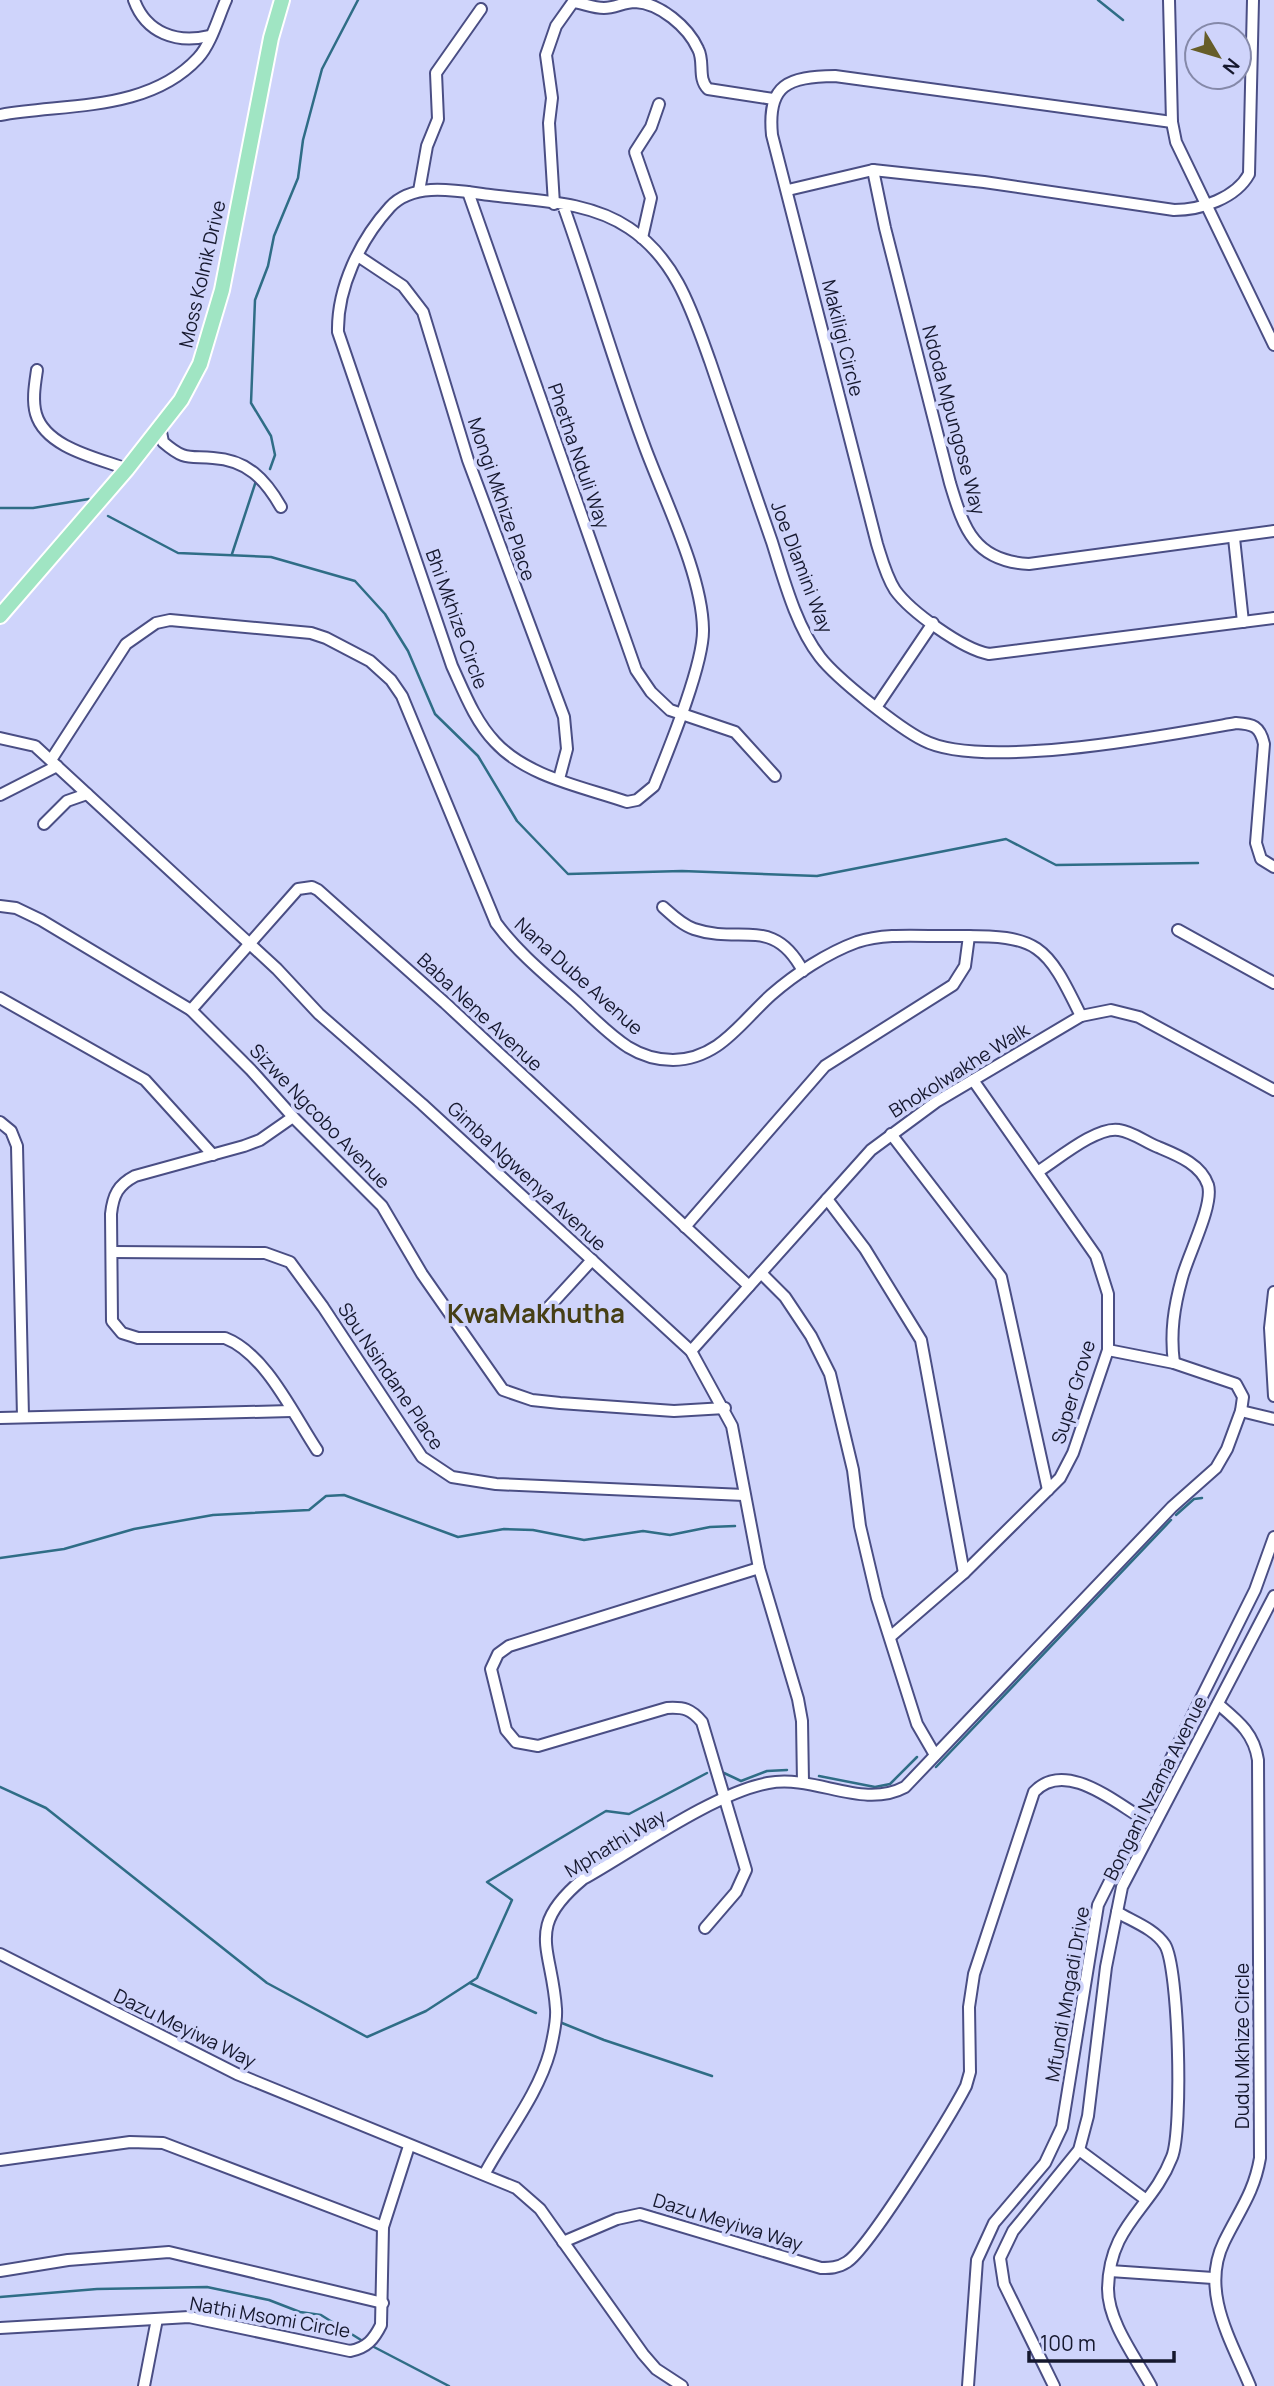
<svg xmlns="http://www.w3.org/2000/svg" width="1274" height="2386" font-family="Manrope,sans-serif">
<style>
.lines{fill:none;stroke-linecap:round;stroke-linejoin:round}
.stream{stroke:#2f6d86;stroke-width:2.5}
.minor-casing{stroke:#4a4e84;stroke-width:14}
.major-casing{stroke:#fff;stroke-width:18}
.minor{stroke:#fff;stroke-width:10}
.major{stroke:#a0e5c3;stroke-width:14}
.labels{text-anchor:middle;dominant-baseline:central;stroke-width:7;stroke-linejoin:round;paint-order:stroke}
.street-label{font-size:19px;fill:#16182e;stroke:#cfd4fb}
.district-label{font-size:26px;font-weight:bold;fill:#463f15;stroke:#cfd4fb}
</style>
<rect width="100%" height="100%" fill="#cfd4fb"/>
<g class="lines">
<g class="stream">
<path d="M 1098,0 L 1123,20"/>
<path d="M 270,469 L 275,455 L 271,436 L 251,403 L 255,300 L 268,266 L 274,236 L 298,178 L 303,140 L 322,69 L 358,0"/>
<path d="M 0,508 L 33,508 L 89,499"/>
<path d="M 108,516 L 178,553 L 271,557 L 355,581 L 385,614 L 408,651 L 435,714 L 478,756 L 517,821 L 568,874 L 682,871 L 817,876 L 1006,839 L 1056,865 L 1198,863"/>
<path d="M 232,554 L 256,481"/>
<path d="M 1176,1515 L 1194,1499 L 1202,1498"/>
<path d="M 0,1558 L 64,1549 L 134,1529 L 213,1515 L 309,1510 L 326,1496 L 344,1495 L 458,1537 L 504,1529 L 533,1530 L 584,1540 L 643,1531 L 670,1535 L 710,1527 L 735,1526"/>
<path d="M 936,1767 L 1171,1520"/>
<path d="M 724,1773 L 741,1781 L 767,1771 L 787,1770"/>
<path d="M 819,1776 L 875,1787 L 890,1784 L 917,1757"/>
<path d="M 0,1787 L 46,1808 L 267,1983 L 367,2037 L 426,2011 L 477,1978 L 512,1900 L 487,1882 L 606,1811 L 629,1814 L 707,1773"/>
<path d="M 470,1983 L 536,2013"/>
<path d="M 562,2023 L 604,2040 L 712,2076"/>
<path d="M 0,2297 L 97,2289 L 207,2287 L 269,2300 L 300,2312 L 321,2315 L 361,2340"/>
<path d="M 374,2347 L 449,2386"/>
</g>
<defs>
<g id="minor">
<path d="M 134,0 C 146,33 177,44 209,36"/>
<path d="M 1169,0 L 1172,122 L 1176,142 L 1274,345"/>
<path d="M 0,115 C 66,103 148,112 198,58 C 211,44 218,18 226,0"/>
<path d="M 1172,122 L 835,76 C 788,77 767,84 772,135 L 877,544 C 882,560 886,576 895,590 C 910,611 962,649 989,654 L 1274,618"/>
<path d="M 873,170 L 885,228 L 950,483 C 964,530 975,561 1029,564 L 1274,531"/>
<path d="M 788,190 L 873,170 L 984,182 L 1174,210 C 1201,210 1236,198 1249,174 L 1253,0"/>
<path d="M 419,191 L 427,146 L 438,119 L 436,73 L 481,9"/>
<path d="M 468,192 L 636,670 L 651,692 L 670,710 L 735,732 L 775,776"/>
<path d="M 554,204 L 549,123 L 552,98 L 546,55 L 556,26 L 573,2 C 583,3 592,8 604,8 C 615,8 624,2 635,2 C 660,3 688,27 698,49 C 705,62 697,78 708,89 L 773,99"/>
<path d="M 563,205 C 591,283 614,364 643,442 C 662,495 702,573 703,629 C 704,664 668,751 654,786 L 637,800 L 627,802 C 584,787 527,777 495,742 C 475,721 464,692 452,666 L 338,332 C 337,288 360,240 390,207 C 414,181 458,191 490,195 C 537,201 589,201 629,228 C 676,259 692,311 710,361 C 731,422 751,482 772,542 C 784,580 796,626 820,657 C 837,679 899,728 923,740 C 981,771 1168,735 1236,723 C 1253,724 1260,726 1264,744 L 1256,843 L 1261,859 L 1274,867"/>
<path d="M 642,238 L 651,198 L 635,152 L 651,127 L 659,104"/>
<path d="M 358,256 L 403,286 L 423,312 L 468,460 L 564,717 L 567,749 L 559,779"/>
<path d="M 37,370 C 35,384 32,400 36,414 C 46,448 98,458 127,469"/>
<path d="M 160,427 L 163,442 C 185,461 188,456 213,458 C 247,460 265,479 281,507"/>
<path d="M 1234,538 L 1243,622"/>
<path d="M 877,706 L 933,623"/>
<path d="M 0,738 L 35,746 L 277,969 L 319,1014 L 422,1104 L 691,1351 L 732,1426 L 759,1568 L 798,1699 L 802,1721 L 803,1782"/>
<path d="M 51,760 L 126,644 L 156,623 L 170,620 L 311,633 L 326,638 L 370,661 L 391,680 L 402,696 L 496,923 C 518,953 548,977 575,1001 C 592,1017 608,1034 628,1047 C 641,1055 657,1060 673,1060 C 719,1059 740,1023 771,995 C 795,974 827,953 857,942 C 888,932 925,937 957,936 C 1039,935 1046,944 1081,1016"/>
<path d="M 0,795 L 57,766"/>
<path d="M 44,824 L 67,801 L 87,794"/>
<path d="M 0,906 L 16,908 L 41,920 L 191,1010 L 251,1070 L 293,1117 L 382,1206 L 422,1274 L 503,1390 L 532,1400 L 560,1403 L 674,1411 L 725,1408"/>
<path d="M 663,907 C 672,915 682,925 694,929 C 741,945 773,915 803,971"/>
<path d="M 1178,930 L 1274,983"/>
<path d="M 0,998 L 145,1080 L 213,1155"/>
<path d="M 191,1010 L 298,889 L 312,887 L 318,890 L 445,1003 L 749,1286"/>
<path d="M 293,1117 L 260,1140 L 244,1146 L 135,1176 C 118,1185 113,1195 111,1214 L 112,1321 L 122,1333 L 138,1338 L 225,1338 C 266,1354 293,1414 317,1450"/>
<path d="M 0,1122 L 11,1131 L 17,1146 L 23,1417"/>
<path d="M 891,1134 L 1001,1277 L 1048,1490"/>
<path d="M 1039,1171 C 1058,1159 1097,1126 1119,1130 C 1133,1132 1145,1142 1158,1147 C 1177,1155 1201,1164 1208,1185 C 1214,1205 1188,1255 1182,1278 C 1174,1307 1170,1333 1174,1363"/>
<path d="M 827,1199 L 865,1249 L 921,1340 L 964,1573"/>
<path d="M 685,1227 L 825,1066 L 953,985 L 965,966 L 969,936"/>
<path d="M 113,1252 L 265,1253 L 290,1262 L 323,1307 L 422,1457 L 452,1477 L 496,1484 L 744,1495"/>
<path d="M 761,1273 L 785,1297 L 811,1336 L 830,1374 L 853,1470 L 860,1526 L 877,1598 L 917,1724 L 935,1755"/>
<path d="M 1274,1292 L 1270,1328 L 1274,1396"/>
<path d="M 547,1309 L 592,1260"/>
<path d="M 691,1351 L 871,1150 L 936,1102 L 1081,1016 L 1111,1010 L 1139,1017 L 1274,1090"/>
<path d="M 1241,1411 L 1274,1419"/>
<path d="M 0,1418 L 291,1411"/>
<path d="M 890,1637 L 964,1573 L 1060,1478 L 1073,1453 L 1108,1350 L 1108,1294 L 1096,1256 L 973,1080"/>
<path d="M 1218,1704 C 1238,1721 1254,1733 1258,1760 L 1260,2158 C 1254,2193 1239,2211 1224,2242 C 1200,2291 1231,2340 1250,2386"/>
<path d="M 1117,1912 C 1132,1921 1155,1929 1165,1945 C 1179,1968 1183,2130 1172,2157 C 1152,2209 1109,2224 1108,2289 C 1108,2322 1136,2358 1151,2386"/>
<path d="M 705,1928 L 736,1892 L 746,1870 L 702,1722 C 691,1709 684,1707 667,1708 L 538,1746 L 516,1742 L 506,1730 L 491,1669 L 498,1654 L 509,1646 L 759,1568"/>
<path d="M 0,1954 L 237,2074 L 516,2188 L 540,2209 L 643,2354 L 656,2369 L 682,2386"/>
<path d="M 1079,2150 L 1145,2199"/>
<path d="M 0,2160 L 130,2142 L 163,2143 L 383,2227"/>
<path d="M 485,2173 C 506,2134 538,2095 550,2051 C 553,2038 557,2022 556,2009 C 552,1947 524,1928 583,1879 C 633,1851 714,1793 768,1783 C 815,1774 862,1810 905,1787 L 1172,1507 L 1216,1468 L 1227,1449 L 1241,1411 L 1243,1397 L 1236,1384 L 1174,1363 L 1108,1350"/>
<path d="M 563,2242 L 617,2219 L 640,2214 L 821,2268 C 830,2268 838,2268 847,2262 C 869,2248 951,2115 966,2086 L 970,2072 L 969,2007 L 974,1974 L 1034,1792 C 1064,1760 1112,1800 1140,1817"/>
<path d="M 0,2271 L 68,2260 L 169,2252 L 383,2303"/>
<path d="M 1110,2271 L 1213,2278"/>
<path d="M 0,2328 L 189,2317 L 350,2351 C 367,2348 374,2339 381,2325 L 383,2227 L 409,2146"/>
<path d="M 144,2386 L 157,2319"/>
<path d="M 968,2386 L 977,2260 L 994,2223 L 1045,2163 L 1062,2127 L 1098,1905 L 1255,1590 L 1274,1537"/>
<path d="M 1054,2386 L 1004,2284 L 1000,2258 L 1013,2231 L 1079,2150 L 1088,2116 L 1106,1967 L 1122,1887 L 1274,1596"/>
</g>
<path id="major" d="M 0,616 L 127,469 L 181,400 L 200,364 L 222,290 L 271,38 L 282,0"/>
</defs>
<use href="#minor" class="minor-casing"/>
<use href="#major" class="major-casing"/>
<use href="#minor" class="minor"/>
<use href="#major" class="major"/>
</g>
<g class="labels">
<g class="street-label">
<text transform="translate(202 274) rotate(-77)">Moss Kolnik Drive</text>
<text transform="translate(843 338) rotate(76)">Makiligi Circle</text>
<text transform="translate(954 420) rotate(75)">Ndoda Mpungose Way</text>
<text transform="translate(579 456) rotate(71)">Phetha Nduli Way</text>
<text transform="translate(502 499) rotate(71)">Mongi Mkhize Place</text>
<text transform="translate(802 567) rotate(69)">Joe Dlamini Way</text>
<text transform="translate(457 619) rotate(70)">Bhi Mkhize Circle</text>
<text transform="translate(579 976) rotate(42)">Nana Dube Avenue</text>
<text transform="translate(480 1012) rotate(43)">Baba Nene Avenue</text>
<text transform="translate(959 1070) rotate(-32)">Bhokolwakhe Walk</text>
<text transform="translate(320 1116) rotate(46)">Sizwe Ngcobo Avenue</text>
<text transform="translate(527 1176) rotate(43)">Gimba Ngwenya Avenue</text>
<text transform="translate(391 1376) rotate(56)">Sbu Nsindane Place</text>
<text transform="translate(1073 1392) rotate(-73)">Super Grove</text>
<text transform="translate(1155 1788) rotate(-63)">Bongani Nzama Avenue</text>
<text transform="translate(615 1843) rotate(-31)">Mphathi Way</text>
<text transform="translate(1067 1994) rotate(-80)">Mfundi Mngadi Drive</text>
<text transform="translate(185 2028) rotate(26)">Dazu Meyiwa Way</text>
<text transform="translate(1242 2046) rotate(-90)">Dudu Mkhize Circle</text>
<text transform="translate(728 2222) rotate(17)">Dazu Meyiwa Way</text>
<text transform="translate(270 2317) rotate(10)">Nathi Msomi Circle</text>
</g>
<g class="district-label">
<text x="536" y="1313">KwaMakhutha</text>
</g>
</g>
<g transform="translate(1218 56) rotate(128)"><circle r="33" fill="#cfd4fb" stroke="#8589a9" stroke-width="2"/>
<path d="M0-5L12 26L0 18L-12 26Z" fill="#665d29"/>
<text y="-10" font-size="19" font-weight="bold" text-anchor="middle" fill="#16182e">N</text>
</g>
<path d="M1029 2351v10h145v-10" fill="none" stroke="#16182e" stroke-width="3.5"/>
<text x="1040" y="2351" font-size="21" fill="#16182e" stroke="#cfd4fb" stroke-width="5" paint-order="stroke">100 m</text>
</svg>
